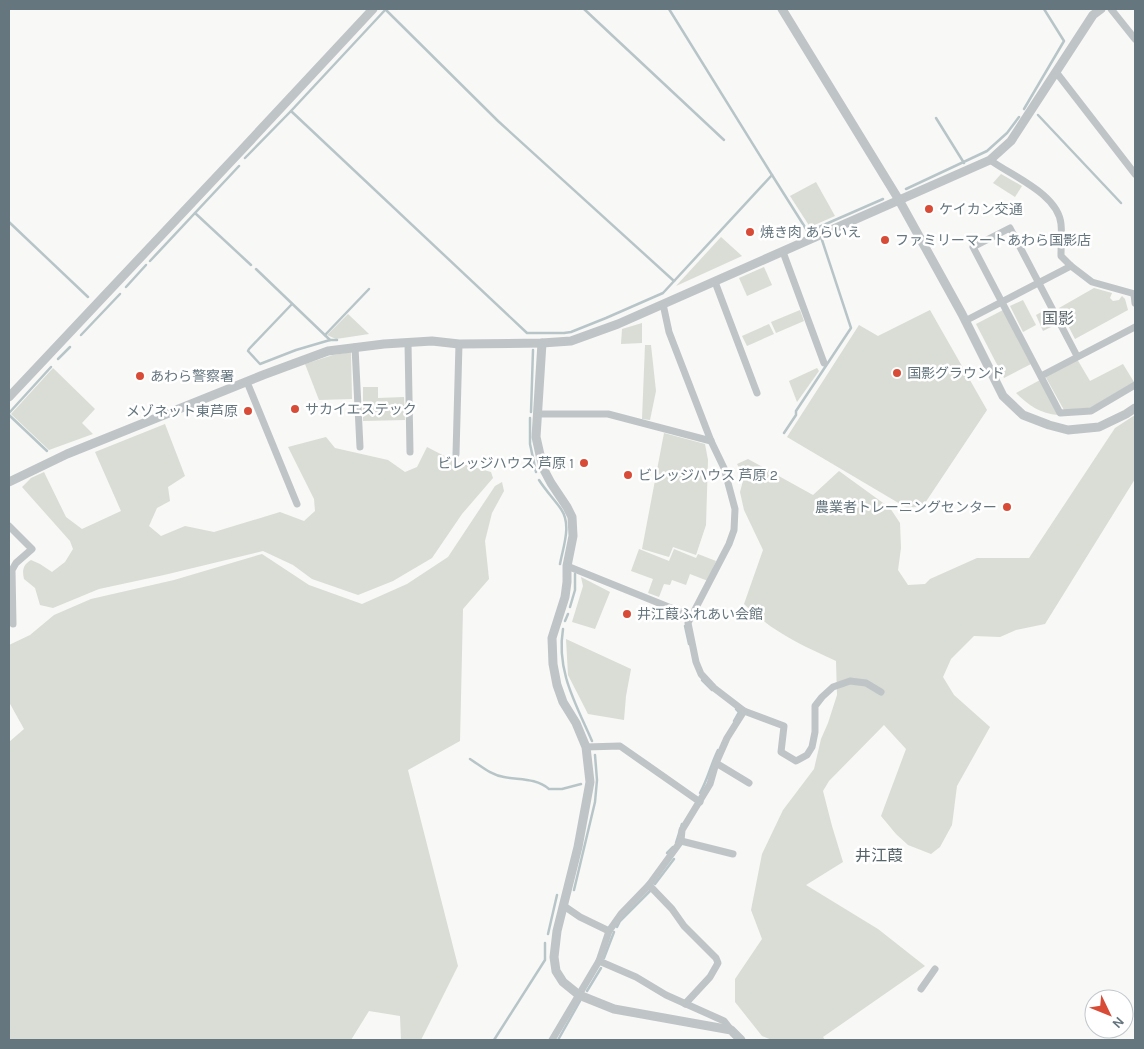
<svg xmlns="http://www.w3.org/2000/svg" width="1144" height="1049" font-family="Karla,'Noto Sans JP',sans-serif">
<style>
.green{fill:#d9ddd5}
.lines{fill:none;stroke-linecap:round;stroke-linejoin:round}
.stream{stroke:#b8c5c8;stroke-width:2.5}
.minor{stroke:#bfc4c7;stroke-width:7}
.tertiary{stroke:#bfc4c7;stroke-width:9}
.poi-dot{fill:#d84c37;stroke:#fff;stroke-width:2}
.labels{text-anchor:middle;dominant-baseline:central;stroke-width:5;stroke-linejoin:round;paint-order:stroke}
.poi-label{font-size:14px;fill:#65767f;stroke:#fff;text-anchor:start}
.quarter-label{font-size:16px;fill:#57646a;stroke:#fff}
</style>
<rect width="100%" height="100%" fill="#f8f8f6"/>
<g class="green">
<path d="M 1001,174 L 1022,186 L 1015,197 L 993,183 Z"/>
<path d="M 816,182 L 835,216 L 810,227 L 790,196 Z"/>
<path d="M 721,237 L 742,256 L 676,286 Z"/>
<path d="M 764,267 L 772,285 L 747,296 L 739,278 Z"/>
<path d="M 1094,288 L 1112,293 L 1110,298 L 1113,301 L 1119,300 L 1122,296 L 1125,299 L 1128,310 L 1075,339 L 1059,308 Z"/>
<path d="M 1023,300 L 1036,325 L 1023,332 L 1010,306 Z"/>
<path d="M 1049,308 L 1057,324 L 1043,331 L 1036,315 Z"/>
<path d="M 800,310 L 804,321 L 776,333 L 771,322 Z"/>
<path d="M 930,310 L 987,410 L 923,506 L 907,508 L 787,437 L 859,325 L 878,336 Z"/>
<path d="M 1003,310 L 1031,364 L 1004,378 L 976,324 Z"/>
<path d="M 348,314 L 369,334 L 336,339 L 327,335 Z"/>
<path d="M 642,323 L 642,343 L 621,344 L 622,329 Z"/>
<path d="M 769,324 L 774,334 L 747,346 L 742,336 Z"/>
<path d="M 645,345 L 651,345 L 656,391 L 650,420 L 642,419 Z"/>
<path d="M 351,352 L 352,399 L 319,400 L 305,364 L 333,355 Z"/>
<path d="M 1077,359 L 1090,381 L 1123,364 L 1134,382 L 1090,408 L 1064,410 L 1045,376 Z"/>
<path d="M 53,368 L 95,409 L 82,423 L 93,434 L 49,450 L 11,414 Z"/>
<path d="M 817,368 L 819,371 L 797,402 L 789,381 Z"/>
<path d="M 1040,380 L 1058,415 C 1041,414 1028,405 1016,393 Z"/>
<path d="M 363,387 L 378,387 L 378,398 L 404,397 L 405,420 L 363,421 Z"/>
<path d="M 1135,415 L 1135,479 L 1045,624 L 1016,630 L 1000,637 L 974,636 L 951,659 L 943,677 L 954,695 L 990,727 L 957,786 L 952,825 L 940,847 L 931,854 L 908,845 L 896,834 L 881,816 L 906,749 L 884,725 L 829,781 L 823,791 L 832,826 L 843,862 L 806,885 L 878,929 L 925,966 L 823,1037 L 825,1040 L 772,1040 L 762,1036 L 735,1002 L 735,979 L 762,939 L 751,910 L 762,854 L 783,810 L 814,769 L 821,739 L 828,723 L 837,695 L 836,661 C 799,644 774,633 744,604 L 763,550 L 744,510 L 740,492 L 744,477 L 737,464 L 748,459 L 813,495 L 839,471 L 890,508 L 900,523 L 901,548 L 898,570 L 908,585 L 925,584 L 930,579 L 977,558 L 1029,558 L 1115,428 Z"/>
<path d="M 165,424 L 185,476 L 168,487 L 170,501 L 157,508 L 149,526 L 161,536 L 185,526 L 214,532 L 280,512 L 304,521 L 315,511 L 314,499 L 288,447 L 326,437 L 335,448 L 388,460 L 405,472 L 417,467 L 427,447 L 456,462 L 491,472 L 493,478 L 462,514 L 432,558 L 393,581 L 358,595 L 312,579 L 293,565 L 263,551 L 164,575 L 99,589 L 53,608 L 40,605 L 35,588 L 24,579 C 22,570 23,565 31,560 L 40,564 L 52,572 L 65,562 L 73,549 L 70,541 L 22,487 L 31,478 L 44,472 L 66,517 L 82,529 L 121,511 L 95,452 Z"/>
<path d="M 664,433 L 705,444 L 708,460 L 706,525 L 696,555 L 673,547 L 669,557 L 642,549 Z"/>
<path d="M 502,482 L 504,491 L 492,513 L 485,541 L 489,579 L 463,609 L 460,741 L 408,770 L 458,966 L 421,1040 L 401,1040 L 400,1016 L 369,1011 L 351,1040 L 9,1040 L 9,742 L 24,729 L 9,702 L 9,645 L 30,635 L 54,615 L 91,599 L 174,580 L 262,554 L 309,585 L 362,604 L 407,584 L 448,557 L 495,486 Z"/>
<path d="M 639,549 L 669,561 L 674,549 L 696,558 L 698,554 L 716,561 L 708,581 L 690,574 L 686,585 L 672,580 L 670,585 L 664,584 L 659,597 L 648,593 L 653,579 L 631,571 Z"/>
<path d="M 581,577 L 610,592 L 595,629 L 572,622 L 583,586 Z"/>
<path d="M 566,639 L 631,669 L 626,696 L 624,720 L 588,714 L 568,675 Z"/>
</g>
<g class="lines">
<g class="stream">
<path d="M 386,9 L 291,111 L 527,333 L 564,333 L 571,332 L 606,318 L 663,293 L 772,175 L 808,232"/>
<path d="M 584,9 L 724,140"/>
<path d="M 669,9 L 772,175"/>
<path d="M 386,10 L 498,121 L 674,281"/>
<path d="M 1024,109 L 1064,41 L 1044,9"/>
<path d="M 1038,115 L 1121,203"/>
<path d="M 936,118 L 964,163"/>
<path d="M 245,158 L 291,111"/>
<path d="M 906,189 L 987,151 L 1007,133 L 1019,117"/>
<path d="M 195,213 L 251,265"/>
<path d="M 9,222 L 88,297"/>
<path d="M 819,227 L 883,199"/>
<path d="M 150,261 L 239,166"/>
<path d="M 256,269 L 330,340 L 337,340"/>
<path d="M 126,287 L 146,265"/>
<path d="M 292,304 L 249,349 L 248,351 L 260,364 L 296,350 L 330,340"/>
<path d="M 81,335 L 120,294"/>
<path d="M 325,335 L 369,289"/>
<path d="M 58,359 L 70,347"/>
<path d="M 531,412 L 533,350"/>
<path d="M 9,413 L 51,367"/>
<path d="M 9,415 L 47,451"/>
<path d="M 530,418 L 530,444 L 536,472"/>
<path d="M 784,433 L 796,415 L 796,411 L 851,328 L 822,240"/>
<path d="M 539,480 C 546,491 554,499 561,509 C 572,525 563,547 560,564"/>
<path d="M 570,607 L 575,590 L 575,574"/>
<path d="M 565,621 L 568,614"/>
<path d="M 685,626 L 689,644"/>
<path d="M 563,629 C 556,671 576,704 592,741"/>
<path d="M 702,680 L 712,690"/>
<path d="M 734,721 L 739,712 L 736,709"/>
<path d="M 470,759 C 481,766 491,775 504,777 C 520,780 536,778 549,789 L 562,789 L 581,784"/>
<path d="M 700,793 C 708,779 711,764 718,750"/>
<path d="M 676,843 L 682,824"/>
<path d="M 667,853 L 673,847"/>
<path d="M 655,884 L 674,859"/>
<path d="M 574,890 L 595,802 L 597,780 L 595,755"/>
<path d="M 617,927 L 620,921 L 650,891"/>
<path d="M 548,934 L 557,895"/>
<path d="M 604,958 L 614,932"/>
<path d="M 587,991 L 601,968"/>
<path d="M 494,1040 L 545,960 L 545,943"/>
<path d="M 558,1040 L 580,1001"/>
</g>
<g class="minor">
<path d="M 1111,9 L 1135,39"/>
<path d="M 1056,72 L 1135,174"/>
<path d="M 990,160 C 1012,176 1058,194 1061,224 C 1062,234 1061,245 1061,256 L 1071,266 L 1092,282 L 1135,294"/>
<path d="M 783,252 L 824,363"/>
<path d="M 715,282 L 757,393"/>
<path d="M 1134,294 L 1135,303"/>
<path d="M 663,304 L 669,332 L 711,441 L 724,468 L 735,509 L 734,530 L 729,544 L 688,623 L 696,662 L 701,674 L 714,688 L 744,711 L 784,726 L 781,752 L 796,761 L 807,755 L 812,747 L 815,732 L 815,706 L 822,697 L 833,687 L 850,681 L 866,683 L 881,692"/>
<path d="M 965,321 L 1071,266"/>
<path d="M 408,343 L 410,452"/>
<path d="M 355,347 L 360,447"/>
<path d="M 1077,356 L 1010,228 L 973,247 L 1060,413 L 1091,411 L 1135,385"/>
<path d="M 1041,376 L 1135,327"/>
<path d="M 247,382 L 297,504"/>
<path d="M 538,414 L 608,414 L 711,441"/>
<path d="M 456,454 L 459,344"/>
<path d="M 9,526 L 32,549 L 16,563 L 12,570 L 13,624"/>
<path d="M 567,566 L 691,616"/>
<path d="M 586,747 L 620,746 L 700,802"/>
<path d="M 716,763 L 749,783"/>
<path d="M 681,841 L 733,854"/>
<path d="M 649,885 L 672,909 L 684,926 L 716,958 L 718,963 L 710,977 L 685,1004"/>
<path d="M 564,906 L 580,917 L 609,931"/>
<path d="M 599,961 L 636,977 L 666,995 L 724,1021 L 731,1030"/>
<path d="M 921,989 L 935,969"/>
<path d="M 552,1040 L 599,961 L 609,931 L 621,914 L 649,885 L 681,841 L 682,830 L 710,784 L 716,763 L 727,738 L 744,711"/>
</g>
<g class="tertiary">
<path d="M 782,9 L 899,200 L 962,314 L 1003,396 L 1023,415 L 1049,425 L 1068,430 L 1099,427 L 1126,414 L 1135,408"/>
<path d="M 542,343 L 536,437 L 543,468 L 551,483 L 567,507 L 572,517 L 573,536 L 567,566 L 567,582 L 565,597 L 552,638 L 553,664 L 557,685 L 563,702 L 576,723 L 586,747 L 590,782 L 578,847 L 557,931 L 554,957 L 556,971 L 563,982 L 579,995 L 614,1009 L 731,1030 L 741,1040"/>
<path d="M 9,397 L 236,156 L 373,9"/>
<path d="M 9,482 L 67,454 L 263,375 L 328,351 L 384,344 L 432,341 L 459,344 L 542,343 L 571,341 L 618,324 L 990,160 L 1011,141 L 1093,15 L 1101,9"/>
</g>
</g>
<g class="poi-dot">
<circle cx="929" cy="209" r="5"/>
<circle cx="750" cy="232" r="5"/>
<circle cx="885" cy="240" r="5"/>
<circle cx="897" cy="373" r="5"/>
<circle cx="140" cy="376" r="5"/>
<circle cx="295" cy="409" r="5"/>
<circle cx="248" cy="411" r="5"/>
<circle cx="584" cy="463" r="5"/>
<circle cx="628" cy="475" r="5"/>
<circle cx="1007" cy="507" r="5"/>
<circle cx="627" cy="614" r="5"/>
</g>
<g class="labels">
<g class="poi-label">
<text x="939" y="209">ケイカン交通</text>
<text x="760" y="232">焼き肉 あらいえ</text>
<text x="895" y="240">ファミリーマートあわら国影店</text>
<text x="907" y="373">国影グラウンド</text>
<text x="150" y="376">あわら警察署</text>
<text x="305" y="409">サカイエステック</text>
<text x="238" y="411" text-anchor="end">メゾネット東芦原</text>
<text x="574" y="463" text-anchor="end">ビレッジハウス 芦原 1</text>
<text x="638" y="475">ビレッジハウス 芦原 2</text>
<text x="997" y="507" text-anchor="end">農業者トレーニングセンター</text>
<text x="637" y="614">井江葭ふれあい会館</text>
</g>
<g class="quarter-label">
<text x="1058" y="318">国影</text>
<text x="879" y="855">井江葭</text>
</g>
</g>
<rect width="1144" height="1049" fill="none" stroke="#65767f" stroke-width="20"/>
<g transform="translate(1109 1014) rotate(133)"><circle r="24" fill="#ffffff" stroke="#c1c8cc"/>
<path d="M0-4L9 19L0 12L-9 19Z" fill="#d84c37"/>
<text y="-8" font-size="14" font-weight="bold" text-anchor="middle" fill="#65767f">N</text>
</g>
</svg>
